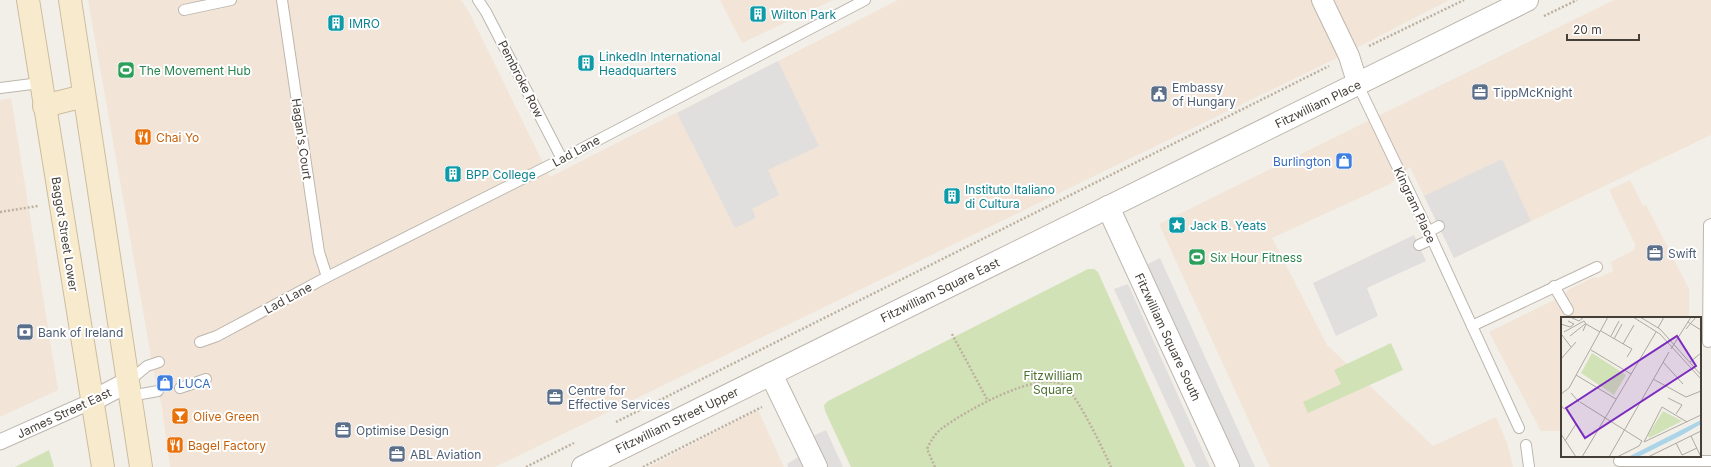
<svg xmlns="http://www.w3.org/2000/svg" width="1711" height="467" font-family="Inter,sans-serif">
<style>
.commercial{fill:#f2e4d7}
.green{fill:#d2e2b7}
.parking{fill:#e1dfdd}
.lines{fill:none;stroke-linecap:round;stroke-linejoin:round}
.service-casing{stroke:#bdb6ad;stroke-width:12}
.pedestrian-casing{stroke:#bdb6ad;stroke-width:17}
.minor-casing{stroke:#bdb6ad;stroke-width:22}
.tertiary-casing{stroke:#bdb6ad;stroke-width:24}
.secondary-casing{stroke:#cdbd9e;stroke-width:24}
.path{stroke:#bdb09f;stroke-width:2.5;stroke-dasharray:2 2;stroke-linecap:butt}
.service{stroke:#fff;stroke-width:10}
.pedestrian{stroke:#fff;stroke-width:15}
.minor{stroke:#fff;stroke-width:20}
.tertiary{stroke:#fff;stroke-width:22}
.secondary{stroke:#f8ebcd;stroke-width:22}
.labels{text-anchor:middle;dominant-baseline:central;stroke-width:4;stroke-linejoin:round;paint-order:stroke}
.culture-label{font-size:12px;fill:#0d838f;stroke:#fff;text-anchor:start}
.leisure-label{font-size:12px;fill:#27864d;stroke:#fff;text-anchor:start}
.street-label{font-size:12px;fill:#453f38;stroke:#fff}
.service-label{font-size:12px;fill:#4e5e75;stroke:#fff;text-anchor:start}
.food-label{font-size:12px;fill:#c56008;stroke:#fff;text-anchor:start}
.shop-label{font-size:12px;fill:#366cbe;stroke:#fff;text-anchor:end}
.park-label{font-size:12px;fill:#4f7132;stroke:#fff}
.inset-road{fill:none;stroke:#ada9a2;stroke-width:1}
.view{fill:#7b2cbf;fill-opacity:0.15;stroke:#7b2cbf;stroke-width:2}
.inset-edge{fill:none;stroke:#453f38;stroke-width:2}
</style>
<rect width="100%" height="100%" fill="#f2efe9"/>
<g class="commercial">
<path d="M 88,0 L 461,0 L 469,12 L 550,177 L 898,0 L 1449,0 L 1341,56 L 495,467 L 170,467 L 162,407 L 154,373 Z"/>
<path d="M 720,0 L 833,0 L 742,43 Z"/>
<path d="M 1614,0 L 1711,0 L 1711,135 L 1454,258 L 1410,167 L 1390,184 L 1272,238 L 1327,345 L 1433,446 L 1496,417 L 1507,443 L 1513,467 L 1270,467 L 1159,224 Z"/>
<path d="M 11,98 L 58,390 L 0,417 L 0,100 Z"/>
<path d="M 1630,180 L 1643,206 L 1646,205 L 1689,289 L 1689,318 L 1562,318 L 1562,431 L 1541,431 L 1489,332 L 1566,294 L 1568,290 L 1594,277 L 1598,278 L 1613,271 L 1611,262 L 1634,250 L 1635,244 L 1609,190 Z"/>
<path d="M 758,410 L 784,467 L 649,467 Z"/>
</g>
<g class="green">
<path d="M 1088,269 L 1094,269 L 1098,272 L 1185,467 L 851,467 L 825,411 L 824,405 L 828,401 Z"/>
<path d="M 1391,343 L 1403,370 L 1308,413 L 1303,402 L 1341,384 L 1334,370 Z"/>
<path d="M 49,450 L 54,467 L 15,467 Z"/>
</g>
<g class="parking">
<path d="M 778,61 L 819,146 L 768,170 L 779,195 L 752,209 L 756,218 L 735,228 L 677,113 Z"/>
<path d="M 1502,159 L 1531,221 L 1454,258 L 1424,196 Z"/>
<path d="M 1414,235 L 1426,261 L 1367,288 L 1378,316 L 1336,336 L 1313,283 Z"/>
<path d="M 1160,258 L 1255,467 L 1234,467 L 1142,267 Z"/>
<path d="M 1128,284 L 1210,467 L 1196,467 L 1114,289 Z"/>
<path d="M 826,430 L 843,467 L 823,467 L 809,438 Z"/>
<path d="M 800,456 L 805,467 L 788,467 L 787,464 Z"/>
</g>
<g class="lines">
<defs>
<g id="service">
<path d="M 282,0 L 319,252 L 327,277"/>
<path d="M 478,0 L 486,12 L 562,159"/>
<path d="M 184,10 L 231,0"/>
<path d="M 1358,85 L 1432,239 L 1519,428"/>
<path d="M 0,88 L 40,83"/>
<path d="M 1428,232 L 1439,226"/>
<path d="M 1419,245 L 1432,239"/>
<path d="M 1554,286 L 1568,310"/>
<path d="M 1472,326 L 1597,267"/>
<path d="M 200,342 L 217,336 L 327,277 L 562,159 L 865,0"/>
<path d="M 1708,342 L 1709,225 L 1711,224"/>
<path d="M 128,382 L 147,366 L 159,362"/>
<path d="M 180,388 L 206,379"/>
<path d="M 130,396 L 158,391"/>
<path d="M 1526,445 L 1529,467"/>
<path d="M 1619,461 L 1711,461"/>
</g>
<path id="pedestrian" d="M 0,442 L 92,401"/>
<g id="minor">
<path d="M 1322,0 L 1349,56 L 1358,85"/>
<path d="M 92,401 L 128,382"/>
</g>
<g id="tertiary">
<path d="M 1108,207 L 1228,467"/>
<path d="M 771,374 L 816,467"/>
<path d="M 583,467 L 1527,0"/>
</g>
<g id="secondary">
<path d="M 28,0 L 103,467"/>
<path d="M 70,0 L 141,467"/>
<path d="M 44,106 L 84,96"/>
</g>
</defs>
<use href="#service" class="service-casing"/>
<use href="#pedestrian" class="pedestrian-casing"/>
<use href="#minor" class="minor-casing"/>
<use href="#tertiary" class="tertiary-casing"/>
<use href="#secondary" class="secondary-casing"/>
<g class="path">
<path d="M 1544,16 L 1577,0"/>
<path d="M 1369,46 L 1464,0"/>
<path d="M 0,212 L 38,206"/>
<path d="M 952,334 L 988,401"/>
<path d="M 616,422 L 1329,66"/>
<path d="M 526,467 L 574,443"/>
<path d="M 643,467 L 762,407"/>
<path d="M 935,467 L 927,449 C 931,441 934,435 941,429 C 962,413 1043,366 1066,387 C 1079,399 1103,449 1111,467"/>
</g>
<use href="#service" class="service"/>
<use href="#pedestrian" class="pedestrian"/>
<use href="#minor" class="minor"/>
<use href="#tertiary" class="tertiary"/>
<use href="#secondary" class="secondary"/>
</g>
<defs>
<symbol id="building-square" viewBox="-11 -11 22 22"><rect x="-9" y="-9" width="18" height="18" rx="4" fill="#0f9aa8" stroke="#fff"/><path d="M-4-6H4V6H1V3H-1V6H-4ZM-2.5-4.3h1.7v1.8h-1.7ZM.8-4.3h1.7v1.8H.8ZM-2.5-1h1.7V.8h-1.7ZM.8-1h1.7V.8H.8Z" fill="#fff"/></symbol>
<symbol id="stadium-square" viewBox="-11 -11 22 22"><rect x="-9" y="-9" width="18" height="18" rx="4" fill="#2e9e5b" stroke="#fff"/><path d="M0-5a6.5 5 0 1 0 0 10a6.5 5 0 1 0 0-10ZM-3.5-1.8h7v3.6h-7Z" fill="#fff"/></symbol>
<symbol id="office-square" viewBox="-11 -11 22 22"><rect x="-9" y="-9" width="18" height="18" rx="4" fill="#5c6f8a" stroke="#fff"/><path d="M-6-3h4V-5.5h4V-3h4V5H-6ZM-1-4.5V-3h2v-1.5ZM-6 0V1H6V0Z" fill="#fff"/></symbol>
<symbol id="civic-square" viewBox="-11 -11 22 22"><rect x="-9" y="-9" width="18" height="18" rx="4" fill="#5c6f8a" stroke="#fff"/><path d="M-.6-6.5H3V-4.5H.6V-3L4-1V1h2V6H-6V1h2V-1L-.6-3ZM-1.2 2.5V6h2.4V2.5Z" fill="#fff"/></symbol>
<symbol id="restaurant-square" viewBox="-11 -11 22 22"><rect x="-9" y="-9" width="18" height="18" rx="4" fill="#e8710a" stroke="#fff"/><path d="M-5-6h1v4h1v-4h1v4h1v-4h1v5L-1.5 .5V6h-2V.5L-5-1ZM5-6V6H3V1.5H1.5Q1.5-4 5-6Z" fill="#fff"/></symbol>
<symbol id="shop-square" viewBox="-11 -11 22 22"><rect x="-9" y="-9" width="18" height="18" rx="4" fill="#3f7fe0" stroke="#fff"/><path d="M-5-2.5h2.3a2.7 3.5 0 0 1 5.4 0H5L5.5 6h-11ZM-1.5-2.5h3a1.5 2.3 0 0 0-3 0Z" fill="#fff"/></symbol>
<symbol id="sight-square" viewBox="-11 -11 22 22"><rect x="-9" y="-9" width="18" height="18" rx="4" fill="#0f9aa8" stroke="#fff"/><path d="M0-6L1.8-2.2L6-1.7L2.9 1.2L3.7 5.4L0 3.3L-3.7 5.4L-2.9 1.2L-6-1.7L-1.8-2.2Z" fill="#fff"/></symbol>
<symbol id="bank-square" viewBox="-11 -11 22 22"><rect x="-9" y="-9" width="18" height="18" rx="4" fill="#5c6f8a" stroke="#fff"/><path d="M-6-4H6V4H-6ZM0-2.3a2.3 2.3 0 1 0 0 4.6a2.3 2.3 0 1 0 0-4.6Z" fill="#fff"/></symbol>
<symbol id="bar-square" viewBox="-11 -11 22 22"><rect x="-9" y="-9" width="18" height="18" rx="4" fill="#e8710a" stroke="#fff"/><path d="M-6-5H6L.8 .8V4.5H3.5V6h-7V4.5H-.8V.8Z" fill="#fff"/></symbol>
</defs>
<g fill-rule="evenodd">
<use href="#building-square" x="748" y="4" width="20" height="20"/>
<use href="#building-square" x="326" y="13" width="20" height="20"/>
<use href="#building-square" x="576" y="53" width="20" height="20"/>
<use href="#stadium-square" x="116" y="60" width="20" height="20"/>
<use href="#office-square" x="1470" y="82" width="20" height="20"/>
<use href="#civic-square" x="1149" y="84" width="20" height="20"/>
<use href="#restaurant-square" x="133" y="127" width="20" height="20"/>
<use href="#shop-square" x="1334" y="151" width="20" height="20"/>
<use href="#building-square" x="443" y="164" width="20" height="20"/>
<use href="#building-square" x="942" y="186" width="20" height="20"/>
<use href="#sight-square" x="1167" y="215" width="20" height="20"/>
<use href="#office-square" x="1645" y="243" width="20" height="20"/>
<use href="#stadium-square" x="1187" y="247" width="20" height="20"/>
<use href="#bank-square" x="15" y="322" width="20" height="20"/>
<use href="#shop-square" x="155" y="373" width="20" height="20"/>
<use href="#office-square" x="545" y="387" width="20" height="20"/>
<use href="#bar-square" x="170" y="406" width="20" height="20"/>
<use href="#office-square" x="333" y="420" width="20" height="20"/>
<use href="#restaurant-square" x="165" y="435" width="20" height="20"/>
<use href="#office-square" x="387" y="444" width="20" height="20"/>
</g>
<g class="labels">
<g class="culture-label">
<text x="771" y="14">Wilton Park</text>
<text x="349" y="23">IMRO</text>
<text x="599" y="56">LinkedIn International<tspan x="599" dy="14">Headquarters</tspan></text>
<text x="466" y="174">BPP College</text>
<text x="965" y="189">Instituto Italiano<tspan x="965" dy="14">di Cultura</tspan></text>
<text x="1190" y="225">Jack B. Yeats</text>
</g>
<g class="leisure-label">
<text x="139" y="70">The Movement Hub</text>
<text x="1210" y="257">Six Hour Fitness</text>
</g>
<g class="street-label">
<text transform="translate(521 79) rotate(63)">Pembroke Row</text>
<text transform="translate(1318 104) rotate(-26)">Fitzwilliam Place</text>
<text transform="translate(302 139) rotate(82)">Hagan's Court</text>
<text transform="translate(576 151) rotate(-28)">Lad Lane</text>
<text transform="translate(1415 205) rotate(65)">Kingram Place</text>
<text transform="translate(65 234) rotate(81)">Baggot Street Lower</text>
<text transform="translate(940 290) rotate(-26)">Fitzwilliam Square East</text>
<text transform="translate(288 298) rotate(-28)">Lad Lane</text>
<text transform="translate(1168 337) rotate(65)">Fitzwilliam Square South</text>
<text transform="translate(64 413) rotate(-25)">James Street East</text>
<text transform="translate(677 420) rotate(-26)">Fitzwilliam Street Upper</text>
</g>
<g class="service-label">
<text x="1172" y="87">Embassy<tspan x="1172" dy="14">of Hungary</tspan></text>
<text x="1493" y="92">TippMcKnight</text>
<text x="1668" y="253">Swift</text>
<text x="38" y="332">Bank of Ireland</text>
<text x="568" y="390">Centre for<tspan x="568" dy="14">Effective Services</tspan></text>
<text x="356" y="430">Optimise Design</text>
<text x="410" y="454">ABL Aviation</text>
</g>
<g class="food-label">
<text x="156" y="137">Chai Yo</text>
<text x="193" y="416">Olive Green</text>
<text x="188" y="445">Bagel Factory</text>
</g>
<g class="shop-label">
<text x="1331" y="161">Burlington</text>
<text x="178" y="383" text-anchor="start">LUCA</text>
</g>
<g class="park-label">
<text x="1053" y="375">Fitzwilliam<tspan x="1053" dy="14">Square</tspan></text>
</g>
</g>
<g transform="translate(1561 317)">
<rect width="140" height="140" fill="#f2efe9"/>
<path d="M 31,36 L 65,58 L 53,78 L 20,56 ZM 102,94 L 121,104 L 88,121 L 87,118 Z" fill="#d2e2b7"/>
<path d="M 140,103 L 140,107 L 121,118 L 77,140 L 67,140 Z" fill="#acd4e8"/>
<path class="inset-road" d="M 9,0 L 18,4 L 23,0M 72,0 L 99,17 L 140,62M 79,0 L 99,12 L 140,58M 127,5 L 140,13M 0,7 L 9,10 L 13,7 L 7,4M 97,11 L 103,0M 125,12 L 135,0M 22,14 L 25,7 L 39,15M 40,14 L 71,32 L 66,40M 3,15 L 23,4 L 25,7M 1,18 L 10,30M 9,19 L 24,7M 50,19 L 58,4M 53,22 L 61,7M 62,27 L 73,8M 110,32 L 130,0M 30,33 L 70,57M 0,42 L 15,25M 102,45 L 122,67M 129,45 L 140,36M 15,58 L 55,82M 92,62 L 125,80 L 140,74M 10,76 L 18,85M 0,77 L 8,71 L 47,0M 107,81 L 121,88 L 115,97M 19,85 L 81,124M 0,88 L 3,92 L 11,87M 0,117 L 15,140M 130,119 L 140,140M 4,124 L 15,107 L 10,99M 83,125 L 101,90 L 126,105M 83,125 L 140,98M 115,126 L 121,138 L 136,131M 21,140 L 95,15M 48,140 L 108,35M 56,140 L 78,129 L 81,124M 87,140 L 140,114"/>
<path class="view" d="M 116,19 L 135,49 L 24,121 L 5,91 Z"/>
<rect width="140" height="140" class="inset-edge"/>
</g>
<path d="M1567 34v6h72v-6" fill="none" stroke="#453f38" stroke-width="2"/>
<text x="1573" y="34" font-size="12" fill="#453f38" stroke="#ffffff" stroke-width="3" paint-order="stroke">20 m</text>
</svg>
